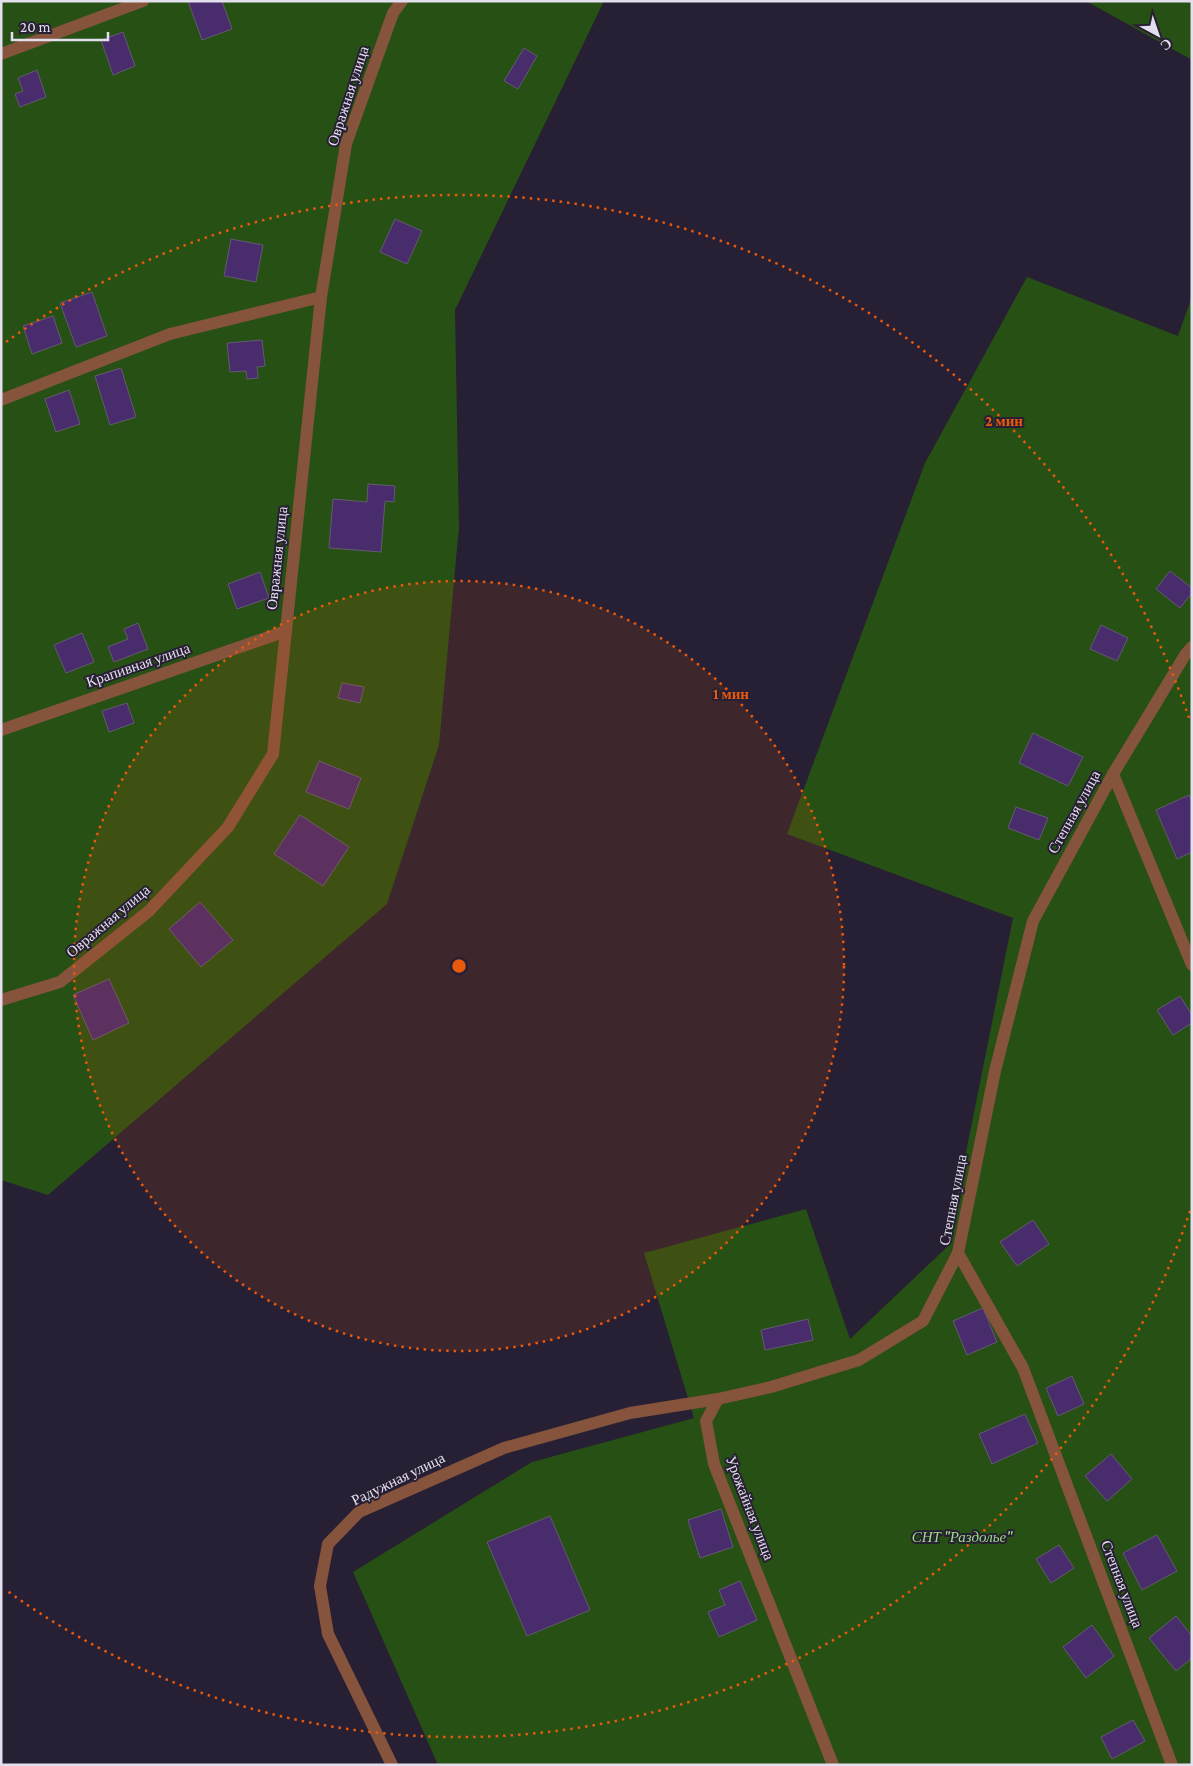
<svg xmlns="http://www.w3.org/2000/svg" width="1193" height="1766" font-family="'Crimson Pro',serif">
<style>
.green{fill:#275014}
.building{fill:#492c6c;stroke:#635a71}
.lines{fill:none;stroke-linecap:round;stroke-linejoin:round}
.minor{stroke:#86533d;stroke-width:12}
.ring{fill:none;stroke:#e8590c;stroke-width:2.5;stroke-dasharray:2.5 5}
.labels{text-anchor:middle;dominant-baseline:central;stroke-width:4;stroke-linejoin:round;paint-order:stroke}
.street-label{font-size:15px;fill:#e4dfed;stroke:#271f33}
.park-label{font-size:15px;font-style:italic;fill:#9bdd82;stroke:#271f33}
.centre{fill:#e8590c;stroke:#271f33;stroke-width:2.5}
.ring-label{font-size:15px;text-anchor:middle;font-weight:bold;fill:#e8590c;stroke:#271f33;stroke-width:4;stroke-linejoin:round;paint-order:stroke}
</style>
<rect width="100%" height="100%" fill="#271f33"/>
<g class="green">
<path d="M 1,1 L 604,1 L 455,310 L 459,527 L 439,745 L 387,904 L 48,1195 L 1,1180 Z"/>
<path d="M 1086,1 L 1192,1 L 1192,60 Z"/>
<path d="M 1027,277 L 1178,336 L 1192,296 L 1192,1765 L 438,1765 L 353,1572 L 532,1462 L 694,1418 L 644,1253 L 806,1209 L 850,1339 L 947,1247 L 1013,918 L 787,834 L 925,463 Z"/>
</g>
<g class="building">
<path d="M 188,1 L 222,1 L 232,29 L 202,40 Z"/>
<path d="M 123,32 L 135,66 L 113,75 L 101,40 Z"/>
<path d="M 524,48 L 537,56 L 518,89 L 504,81 Z"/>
<path d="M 37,70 L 46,97 L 20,107 L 15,94 L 23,91 L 18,78 Z"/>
<path d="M 395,219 L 422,231 L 407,264 L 380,252 Z"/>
<path d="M 231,239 L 263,245 L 256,282 L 224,276 Z"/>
<path d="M 92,292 L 107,336 L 76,347 L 60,303 Z"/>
<path d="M 53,316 L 62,343 L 32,354 L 23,326 Z"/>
<path d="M 262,340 L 265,366 L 257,367 L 258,378 L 247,379 L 246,371 L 230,372 L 227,343 Z"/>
<path d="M 121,368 L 136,417 L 110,425 L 95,376 Z"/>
<path d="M 69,390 L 80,424 L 56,432 L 45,399 Z"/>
<path d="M 368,484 L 395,486 L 394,502 L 385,501 L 381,552 L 329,548 L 333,499 L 367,502 Z"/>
<path d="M 1170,571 L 1192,588 L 1192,593 L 1180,608 L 1156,589 Z"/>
<path d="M 260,572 L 269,598 L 237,609 L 228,584 Z"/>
<path d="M 138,623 L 148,649 L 114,662 L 108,647 L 128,639 L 124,629 Z"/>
<path d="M 1101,625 L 1128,638 L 1117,661 L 1090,649 Z"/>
<path d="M 82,633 L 94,662 L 66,673 L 54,645 Z"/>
<path d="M 342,683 L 364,687 L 360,703 L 338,698 Z"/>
<path d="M 127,703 L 134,723 L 109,732 L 102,711 Z"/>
<path d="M 1033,733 L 1083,757 L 1068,786 L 1019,763 Z"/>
<path d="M 319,761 L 361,778 L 349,809 L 306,792 Z"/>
<path d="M 1189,795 L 1192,802 L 1192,852 L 1177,859 L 1156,810 Z"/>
<path d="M 1016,807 L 1048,818 L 1039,840 L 1008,828 Z"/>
<path d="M 300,815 L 349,847 L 323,886 L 274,854 Z"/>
<path d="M 200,902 L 233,940 L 201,967 L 169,929 Z"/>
<path d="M 109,979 L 129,1023 L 93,1040 L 73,995 Z"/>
<path d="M 1180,996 L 1192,1015 L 1192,1023 L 1173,1035 L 1157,1010 Z"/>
<path d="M 1033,1220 L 1049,1244 L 1017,1266 L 1000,1242 Z"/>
<path d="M 983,1308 L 997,1342 L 967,1355 L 953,1321 Z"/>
<path d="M 808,1319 L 813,1340 L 765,1350 L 761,1330 Z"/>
<path d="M 1072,1376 L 1084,1404 L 1058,1416 L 1046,1388 Z"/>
<path d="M 1025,1414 L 1038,1443 L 992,1464 L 979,1434 Z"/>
<path d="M 1111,1454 L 1132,1479 L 1107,1501 L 1085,1476 Z"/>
<path d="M 721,1509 L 733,1547 L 700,1558 L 688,1520 Z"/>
<path d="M 550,1516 L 590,1610 L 527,1636 L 487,1542 Z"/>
<path d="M 1157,1535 L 1177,1571 L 1142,1590 L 1123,1553 Z"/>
<path d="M 1059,1545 L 1074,1568 L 1051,1583 L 1036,1559 Z"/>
<path d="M 740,1581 L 757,1620 L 719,1637 L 708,1612 L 725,1605 L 719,1590 Z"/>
<path d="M 1176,1616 L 1192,1636 L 1192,1658 L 1176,1671 L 1149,1638 Z"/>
<path d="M 1092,1625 L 1114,1656 L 1086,1678 L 1063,1647 Z"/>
<path d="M 1133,1720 L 1145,1741 L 1112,1759 L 1101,1737 Z"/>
</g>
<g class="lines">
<g class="minor">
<path d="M 1,54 L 143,1"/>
<path d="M 1,400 L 170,334 L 321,297"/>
<path d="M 1,730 L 286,631"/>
<path d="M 1113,774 L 1192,965"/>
<path d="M 1,1000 L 60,982 L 149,911 L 228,827 L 273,754 L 321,297 L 346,144 L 393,13 L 402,1"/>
<path d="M 392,1765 L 328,1634 L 320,1586 L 328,1544 L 359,1512 L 504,1448 L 630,1413 L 718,1399"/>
<path d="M 833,1765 L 714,1464 L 706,1421 L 718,1399 L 771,1387 L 859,1360 L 923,1321 L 958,1253"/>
<path d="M 1172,1765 L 1023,1368 L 958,1253 L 995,1071 L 1033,921 L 1113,774 L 1185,655 L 1192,647"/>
</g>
</g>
<circle cx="459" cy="966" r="385" fill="#e8590c" fill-opacity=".12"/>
<g class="ring">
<circle cx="459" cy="966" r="385"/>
<path d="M1190 1211A771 771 0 0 1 6 1590M6 342A771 771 0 0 1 1190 721"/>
</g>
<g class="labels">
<g class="street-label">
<text transform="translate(348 96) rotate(-72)">Овражная улица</text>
<text transform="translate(277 558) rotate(-84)">Овражная улица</text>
<text transform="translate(138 665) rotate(-19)">Крапивная улица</text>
<text transform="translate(1074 812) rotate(-61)">Степная улица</text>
<text transform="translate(108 921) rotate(-40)">Овражная улица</text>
<text transform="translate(953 1200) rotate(-79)">Степная улица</text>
<text transform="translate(398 1479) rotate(-26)">Радужная улица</text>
<text transform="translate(750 1508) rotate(69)">Урожайная улица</text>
<text transform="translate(1122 1584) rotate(69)">Степная улица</text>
</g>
<g class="park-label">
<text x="962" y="1537">СНТ "Раздолье"</text>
</g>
</g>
<circle cx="459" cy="966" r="8" class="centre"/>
<g class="ring-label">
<text x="1004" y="426">2 мин</text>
<text x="731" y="699">1 мин</text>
</g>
<rect width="1193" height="1766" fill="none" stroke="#e4dfed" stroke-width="5"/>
<g transform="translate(1158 35) rotate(140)" stroke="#271f33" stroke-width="4" paint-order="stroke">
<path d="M0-4L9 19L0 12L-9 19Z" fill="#e4dfed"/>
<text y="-8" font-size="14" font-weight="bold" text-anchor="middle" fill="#e4dfed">С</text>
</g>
<path d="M12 32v8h96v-8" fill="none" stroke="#e4dfed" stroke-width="2.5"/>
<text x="20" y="32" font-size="15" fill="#e4dfed" stroke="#271f33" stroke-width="4" paint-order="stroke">20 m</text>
</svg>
